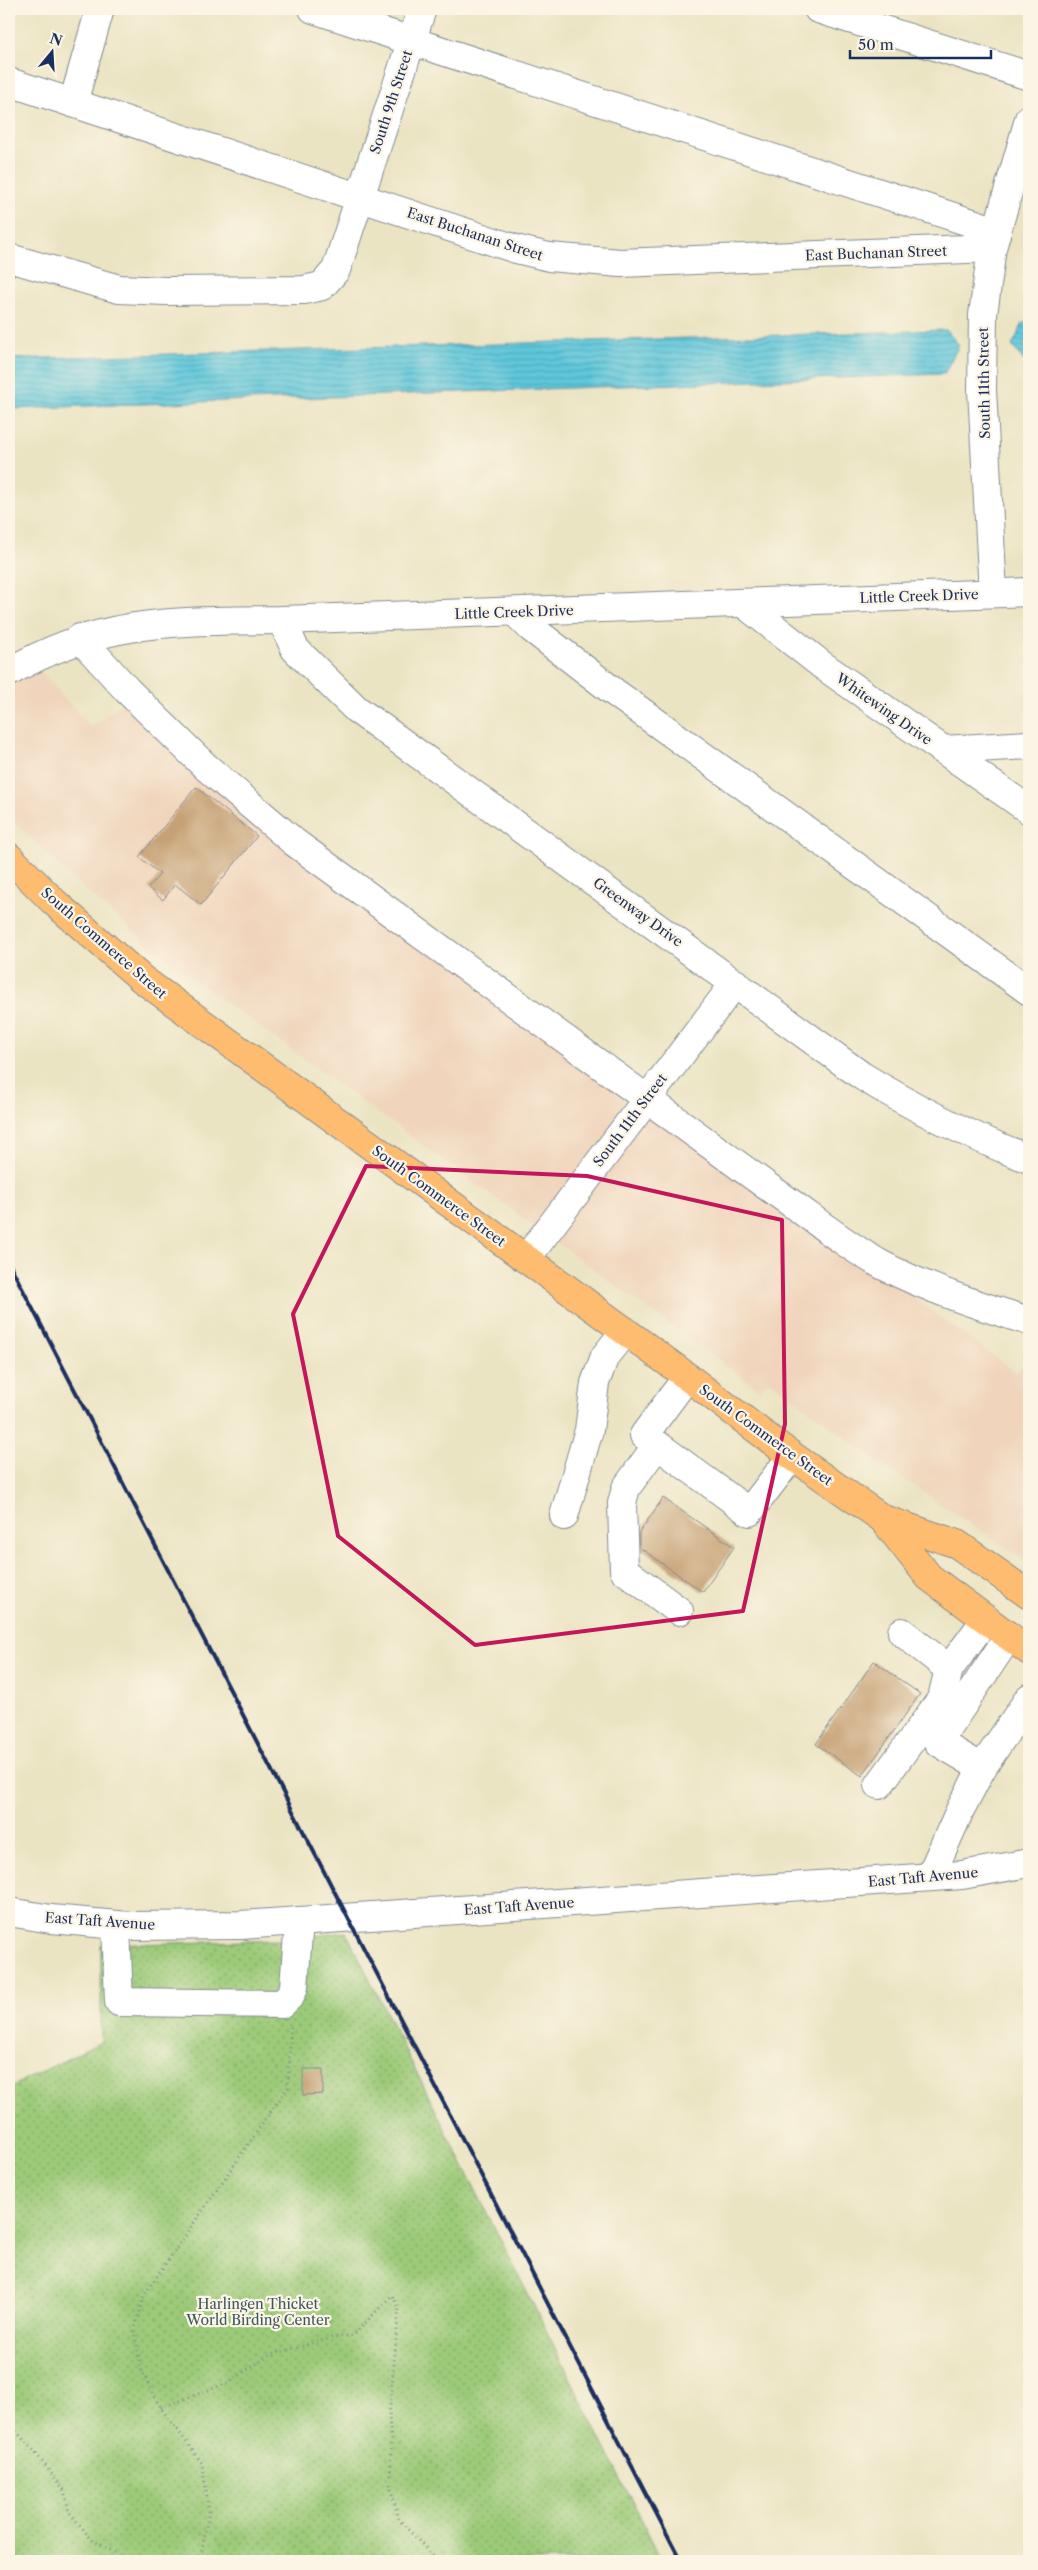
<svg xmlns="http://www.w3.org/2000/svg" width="1038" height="2570" font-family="'Libre Caslon Text',serif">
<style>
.built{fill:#f0d5bc}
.green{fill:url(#green-dots);stroke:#5c7c6b}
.water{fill:url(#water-rules);stroke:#3d7c9c}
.building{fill:#c6a175}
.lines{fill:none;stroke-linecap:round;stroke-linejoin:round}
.minor-casing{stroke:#838a90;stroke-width:30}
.major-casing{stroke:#838a90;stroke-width:30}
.path{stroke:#838a90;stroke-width:3;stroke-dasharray:1 4;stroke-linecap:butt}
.minor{stroke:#fff;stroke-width:28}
.major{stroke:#febc70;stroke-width:28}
.rail{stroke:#1b2f5e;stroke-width:4}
.marked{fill:none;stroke:#c2185b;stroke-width:4;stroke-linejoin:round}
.labels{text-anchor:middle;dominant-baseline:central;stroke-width:4.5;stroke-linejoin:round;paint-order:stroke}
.street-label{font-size:14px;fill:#1b2f5e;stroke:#fcf5e5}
.park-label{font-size:14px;fill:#3b5664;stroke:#fcf5e5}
</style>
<defs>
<pattern id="green-dots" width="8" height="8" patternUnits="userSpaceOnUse" patternTransform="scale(1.25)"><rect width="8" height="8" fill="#9cca78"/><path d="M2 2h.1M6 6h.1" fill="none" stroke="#7ea466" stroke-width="1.8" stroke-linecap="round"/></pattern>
<pattern id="water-rules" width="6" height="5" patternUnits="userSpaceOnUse" patternTransform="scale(1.25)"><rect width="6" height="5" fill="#5fc8db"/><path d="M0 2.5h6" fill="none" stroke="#4ea3b5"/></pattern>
</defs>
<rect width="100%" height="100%" fill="#fcf5e5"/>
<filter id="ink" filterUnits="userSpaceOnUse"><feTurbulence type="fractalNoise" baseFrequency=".02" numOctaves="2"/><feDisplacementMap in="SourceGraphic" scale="10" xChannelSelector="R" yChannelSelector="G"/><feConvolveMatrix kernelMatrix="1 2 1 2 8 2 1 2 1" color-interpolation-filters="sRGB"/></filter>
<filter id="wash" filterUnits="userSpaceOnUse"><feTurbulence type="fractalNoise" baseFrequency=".0096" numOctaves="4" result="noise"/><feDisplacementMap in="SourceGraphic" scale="20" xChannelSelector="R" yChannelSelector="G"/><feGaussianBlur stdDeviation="1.12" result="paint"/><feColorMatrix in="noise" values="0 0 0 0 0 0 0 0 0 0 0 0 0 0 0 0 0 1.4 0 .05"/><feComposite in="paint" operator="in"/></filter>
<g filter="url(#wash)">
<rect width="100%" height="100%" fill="#ebe4c3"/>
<path class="built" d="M 9,646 L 39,669 L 91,728 L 128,698 L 876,1270 L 1017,1373 L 1029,1356 L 1029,1563 L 881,1464 L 769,1380 L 760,1390 L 203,986 L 136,934 L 63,870 L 9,816 Z"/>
<path class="green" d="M 346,1932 L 662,2561 L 9,2561 L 9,2088 L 101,2042 L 101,1945 L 281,1940 Z"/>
<g class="water">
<path d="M 1023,323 L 1029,323 L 1029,367 L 1012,346 Z"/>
<path d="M 946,330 L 959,345 L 944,374 L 9,409 L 9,359 Z"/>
</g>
<g id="blocks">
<g class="building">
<path d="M 196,787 L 257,836 L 201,905 L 175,884 L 163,900 L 148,888 L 160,874 L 139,857 Z"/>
<path d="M 663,1498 L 734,1547 L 703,1592 L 639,1547 L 639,1533 Z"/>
<path d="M 874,1661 L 920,1694 L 862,1776 L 816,1744 Z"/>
<path d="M 303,2069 L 323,2069 L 323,2094 L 303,2095 Z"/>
</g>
</g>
</g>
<g filter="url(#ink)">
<use href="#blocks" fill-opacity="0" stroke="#838a90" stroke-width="1"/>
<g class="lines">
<defs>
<g id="minor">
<path d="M 313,9 L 997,231"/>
<path d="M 818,9 L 1029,76"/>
<path d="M 9,82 L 516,249 L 549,257 L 620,263 L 992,248"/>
<path d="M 73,103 L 100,9"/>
<path d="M 9,258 L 119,289 L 165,291 L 304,290 L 322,286 L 336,270 L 422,9"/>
<path d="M 993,593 L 982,390 L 983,315 L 992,248 L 1029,119"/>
<path d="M 743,603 L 822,665 L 1029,810"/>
<path d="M 515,612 L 531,628 L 614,692 L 1029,991"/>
<path d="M 282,620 L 295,649 L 356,709 L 862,1076 C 916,1109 970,1136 1029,1159"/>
<path d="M 80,638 L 127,690 L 206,767 L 294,842 L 771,1189 C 808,1214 843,1244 882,1265 C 928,1289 980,1306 1029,1321"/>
<path d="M 9,672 C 101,618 179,621 282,620 L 1029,592"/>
<path d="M 943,750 L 1029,745"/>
<path d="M 526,1259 L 735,983"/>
<path d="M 687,1377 L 644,1435 L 749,1512 L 792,1456"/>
<path d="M 657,1445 L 626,1488 L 622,1503 L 624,1570 L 679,1611"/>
<path d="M 564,1516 L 589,1430 L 595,1383 L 605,1356 L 625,1331"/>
<path d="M 902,1632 L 949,1669"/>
<path d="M 1009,1636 L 938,1742 L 982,1768 L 1029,1698"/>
<path d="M 879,1785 L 942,1698 L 949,1669 L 986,1619"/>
<path d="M 930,1877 L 961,1808 L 982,1768"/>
<path d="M 9,1912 L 51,1919 L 129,1926 L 241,1925 L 962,1875 L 1029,1863"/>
<path d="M 116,1925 L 119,2002 L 282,2004 L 290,1996 L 294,1987 L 299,1921"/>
</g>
<g id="major">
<path d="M 9,857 L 54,902 L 142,979 L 677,1369 L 784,1450 L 883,1519 L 957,1544 L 1029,1595"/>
<path d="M 883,1519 L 929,1577 L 1029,1651"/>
</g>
</defs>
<use href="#minor" class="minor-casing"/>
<use href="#major" class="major-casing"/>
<g class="path">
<path d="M 161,2408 L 227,2383 L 270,2355 L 331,2338 L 354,2335 L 392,2295 L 399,2308 L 389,2417 L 391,2440 L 390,2485 L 399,2520 L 438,2561"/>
<path d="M 9,2424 L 35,2452 L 64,2490 L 69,2512 L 92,2540 L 114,2552 L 121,2561"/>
<path d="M 200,2561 L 209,2511 L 202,2463 L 161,2408 L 142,2372 L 134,2331 L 144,2295 L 288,2087 L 291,2023"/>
</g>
<use href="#minor" class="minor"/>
<use href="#major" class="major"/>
<path class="rail" d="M 9,1263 L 681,2561"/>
</g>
</g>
<path class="marked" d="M 366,1166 L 587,1176 L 782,1220 L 785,1424 L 743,1611 L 475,1645 L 338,1536 L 293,1314 Z"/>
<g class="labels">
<g class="street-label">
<text transform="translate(391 102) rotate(-72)">South 9th Street</text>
<text transform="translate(475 234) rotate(18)">East Buchanan Street</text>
<text transform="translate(876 253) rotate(-2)">East Buchanan Street</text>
<text transform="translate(984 383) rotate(-91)">South 11th Street</text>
<text transform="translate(919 596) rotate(-2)">Little Creek Drive</text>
<text transform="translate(514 612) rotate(-2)">Little Creek Drive</text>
<text transform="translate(884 709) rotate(35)">Whitewing Drive</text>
<text transform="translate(638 912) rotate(36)">Greenway Drive</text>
<text transform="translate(104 943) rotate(41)">South Commerce Street</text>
<text transform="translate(630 1120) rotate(-53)">South 11th Street</text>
<text transform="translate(439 1196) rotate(36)">South Commerce Street</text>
<text transform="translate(766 1435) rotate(36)">South Commerce Street</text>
<text transform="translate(923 1877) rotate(-5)">East Taft Avenue</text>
<text transform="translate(519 1906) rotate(-4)">East Taft Avenue</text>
<text transform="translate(100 1921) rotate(4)">East Taft Avenue</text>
</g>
<g class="park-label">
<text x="258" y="2304">Harlingen Thicket<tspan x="258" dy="16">World Birding Center</tspan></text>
</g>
</g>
<rect width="1038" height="2570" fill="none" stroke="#fcf5e5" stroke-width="30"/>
<g transform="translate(52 52) rotate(18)" stroke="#fcf5e5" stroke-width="4" paint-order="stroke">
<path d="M0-4L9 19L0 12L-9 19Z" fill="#1b2f5e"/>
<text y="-8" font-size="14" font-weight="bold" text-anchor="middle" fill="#1b2f5e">N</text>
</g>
<path d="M850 50v8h141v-8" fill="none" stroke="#1b2f5e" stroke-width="2.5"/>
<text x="858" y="50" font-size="15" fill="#1b2f5e" stroke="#fcf5e5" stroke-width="4" paint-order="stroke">50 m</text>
</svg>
